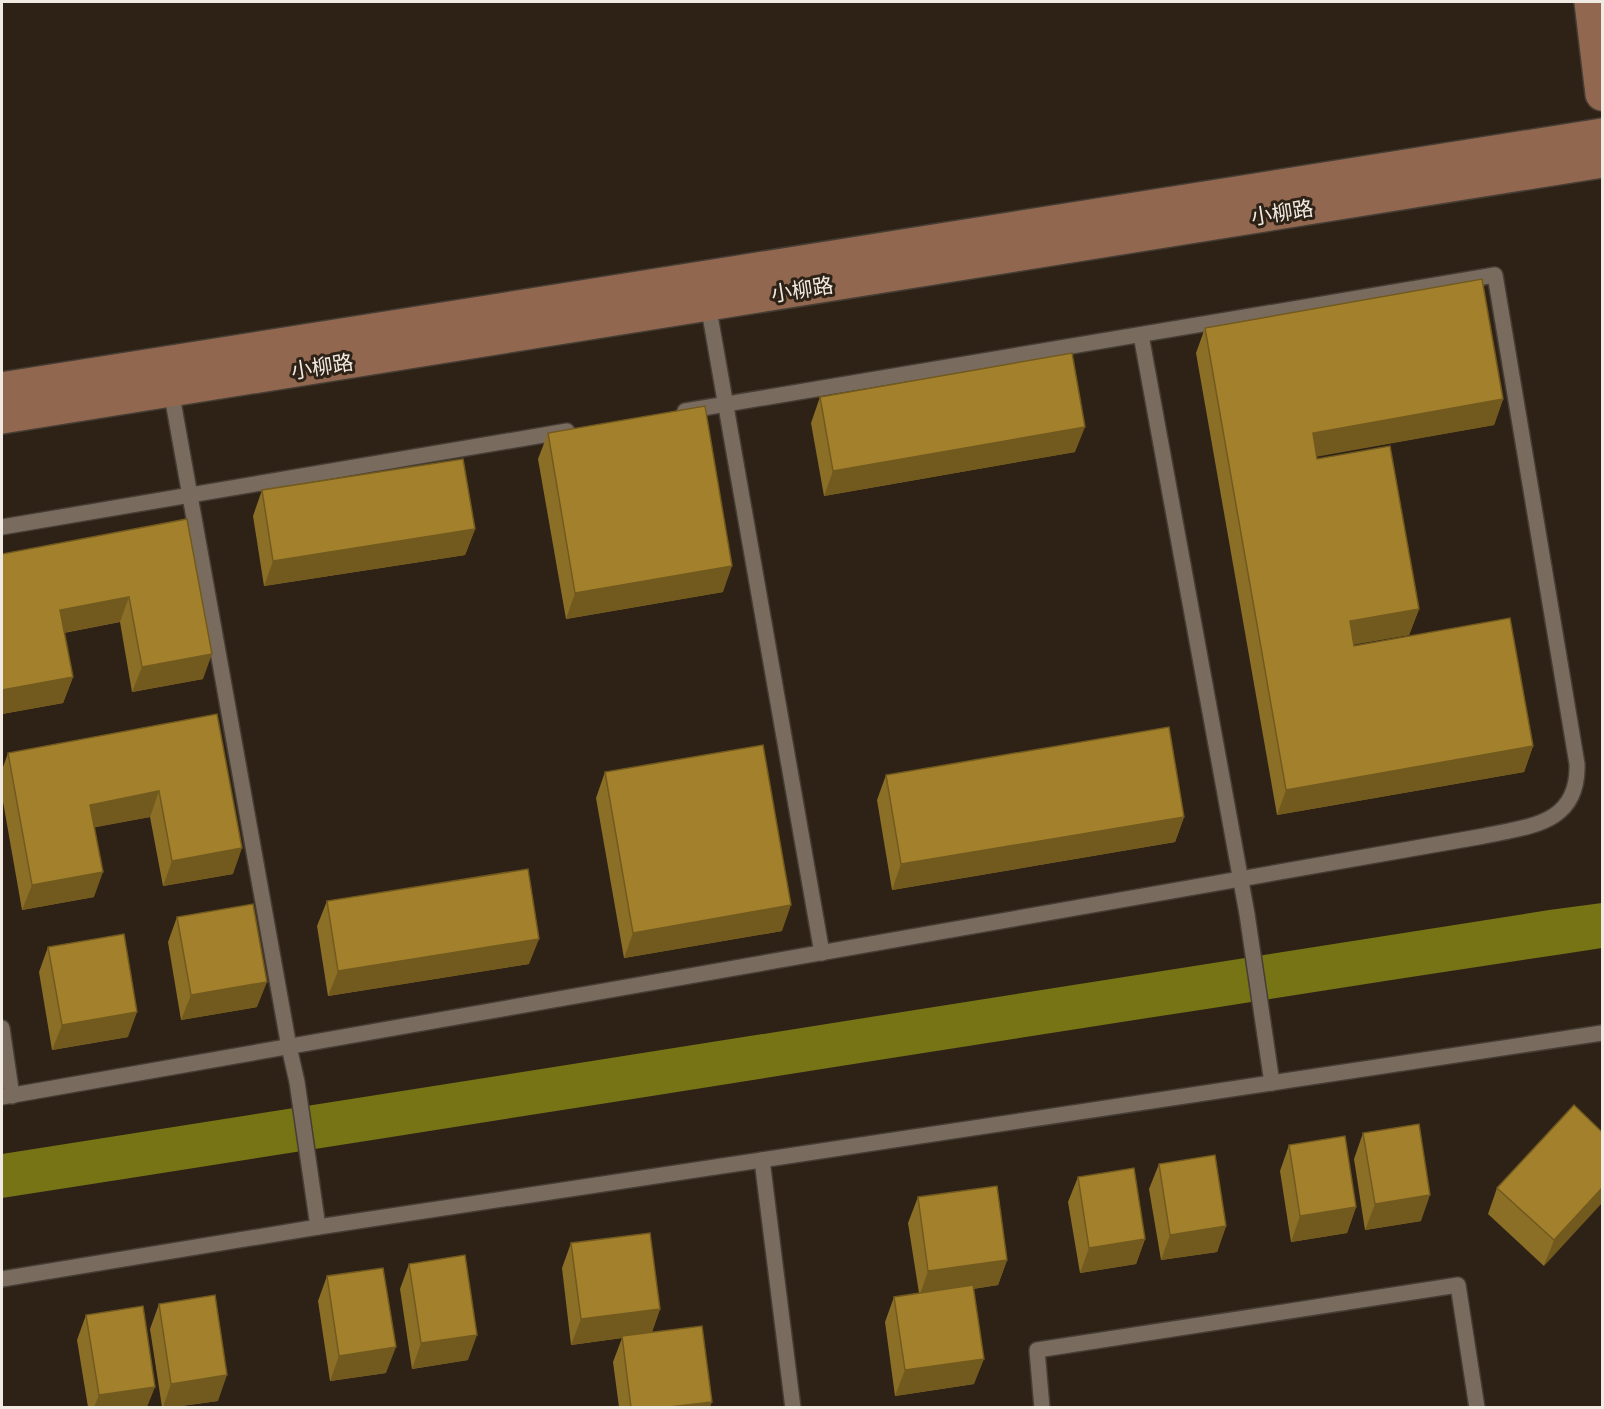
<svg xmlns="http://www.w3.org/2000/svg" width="1604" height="1409" font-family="Ubuntu,'Noto Sans SC',sans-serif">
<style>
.water{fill:#777416}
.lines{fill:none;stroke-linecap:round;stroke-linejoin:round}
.lane-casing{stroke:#463d34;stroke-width:18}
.secondary-casing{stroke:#463d34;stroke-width:36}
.lane{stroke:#796c5f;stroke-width:15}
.secondary{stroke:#91684f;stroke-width:33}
.wall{fill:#8c6f26}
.shaded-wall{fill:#725a1f}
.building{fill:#a3812c;stroke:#725a1f;stroke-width:1.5}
.labels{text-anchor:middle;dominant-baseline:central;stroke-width:6;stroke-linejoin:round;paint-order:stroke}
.street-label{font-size:21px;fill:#f1eae2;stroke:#2e2217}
</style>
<rect width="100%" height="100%" fill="#2e2217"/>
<path class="water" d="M 1602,903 L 1602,948 C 1068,1029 535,1115 2,1198 L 2,1154 L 1549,910 Z"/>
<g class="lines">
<defs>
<g id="lane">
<path d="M 708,304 L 822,953"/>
<path d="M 1141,335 L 1247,914 L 1272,1083"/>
<path d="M 171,390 L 289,1047 L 297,1082 L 318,1227"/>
<path d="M 2,527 L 567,431"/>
<path d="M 2,1028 L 12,1096"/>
<path d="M 2,1097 L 1484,836 C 1530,826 1579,824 1577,764 L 1495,275 L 685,411"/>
<path d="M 762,1160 L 793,1408"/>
<path d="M 2,1279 L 318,1227 L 1602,1033"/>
<path d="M 1042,1408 L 1037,1350 L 1458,1285 L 1477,1408"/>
</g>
<g id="secondary">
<path d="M 1591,2 L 1602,94"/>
<path d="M 2,389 L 1602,135"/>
<path d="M 2,417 L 1602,161"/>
</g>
</defs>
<use href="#lane" class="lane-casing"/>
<use href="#secondary" class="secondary-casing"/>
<use href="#lane" class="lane"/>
<use href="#secondary" class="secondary"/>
</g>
<g class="wall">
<path d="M 1205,328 L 1503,399 L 1494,425 L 1317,456 L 1317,459 L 1419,609 L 1409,635 L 1354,644 L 1354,646 L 1533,746 L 1524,772 L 1277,815 L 1196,353 Z"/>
<path d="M 820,397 L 1075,452 L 824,496 L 811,423 Z"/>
<path d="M 548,433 L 723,592 L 566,619 L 538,459 Z"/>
<path d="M 262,490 L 475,529 L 465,555 L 264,586 L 253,516 Z"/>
<path d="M 187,519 L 203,679 L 132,692 L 120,622 L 64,633 L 73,677 L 63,703 L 2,714 L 2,554 Z"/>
<path d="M 217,714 L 233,874 L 163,886 L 150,817 L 95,827 L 94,897 L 22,910 L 2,796 L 2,770 L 8,753 Z"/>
<path d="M 605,772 L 782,931 L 624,958 L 596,798 Z"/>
<path d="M 886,775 L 1184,817 L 1175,842 L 892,890 L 877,800 Z"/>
<path d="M 327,901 L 529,964 L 328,996 L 317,926 Z"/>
<path d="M 177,917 L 257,1007 L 181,1020 L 168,942 Z"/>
<path d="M 48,947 L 128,1037 L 52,1050 L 39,972 Z"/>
<path d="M 1602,1132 L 1544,1266 L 1488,1214 L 1497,1188 Z"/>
<path d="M 1363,1133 L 1421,1221 L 1365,1230 L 1354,1159 Z"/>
<path d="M 1289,1145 L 1356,1207 L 1347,1233 L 1291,1242 L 1280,1171 Z"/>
<path d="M 1159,1164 L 1226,1226 L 1217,1252 L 1161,1260 L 1149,1189 Z"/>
<path d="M 1078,1177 L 1145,1239 L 1136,1264 L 1080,1273 L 1068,1202 Z"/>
<path d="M 918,1197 L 1007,1260 L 998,1285 L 973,1289 L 974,1384 L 895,1396 L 885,1322 L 894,1297 L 919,1293 L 908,1223 Z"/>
<path d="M 571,1243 L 660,1309 L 652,1332 L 710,1407 L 619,1407 L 613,1362 L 622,1338 L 571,1345 L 562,1268 Z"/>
<path d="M 409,1264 L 468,1360 L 412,1369 L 400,1289 Z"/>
<path d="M 327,1276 L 386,1373 L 330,1381 L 318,1301 Z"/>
<path d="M 159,1304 L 218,1401 L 174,1407 L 162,1407 L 150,1329 Z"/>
<path d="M 86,1315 L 147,1407 L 88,1407 L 77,1340 Z"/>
</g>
<g class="shaded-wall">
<path d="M 1503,399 L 1494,425 L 1304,459 L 1313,433 Z"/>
<path d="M 1085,427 L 1075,452 L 824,496 L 833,471 Z"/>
<path d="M 475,529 L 465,555 L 264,586 L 273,561 Z"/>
<path d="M 732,566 L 723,592 L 566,619 L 575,593 Z"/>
<path d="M 129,597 L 120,622 L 51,635 L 60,610 Z"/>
<path d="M 1419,609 L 1409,635 L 1341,647 L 1350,621 Z"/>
<path d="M 212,654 L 203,679 L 132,692 L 142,667 Z"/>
<path d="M 73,677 L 63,703 L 2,714 L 2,690 Z"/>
<path d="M 1533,746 L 1524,772 L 1277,815 L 1286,790 Z"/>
<path d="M 159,791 L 150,817 L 81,830 L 90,805 Z"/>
<path d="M 1184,817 L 1175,842 L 892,890 L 901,864 Z"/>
<path d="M 242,848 L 233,874 L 163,886 L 172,861 Z"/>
<path d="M 103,872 L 94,897 L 22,910 L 32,885 Z"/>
<path d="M 791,905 L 782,931 L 624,958 L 633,933 Z"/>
<path d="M 539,939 L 529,964 L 328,996 L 338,971 Z"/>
<path d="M 267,982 L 257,1007 L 181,1020 L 191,995 Z"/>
<path d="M 137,1012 L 128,1037 L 52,1050 L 62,1025 Z"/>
<path d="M 1602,1188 L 1602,1203 L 1544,1266 L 1554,1240 Z"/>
<path d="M 1430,1195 L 1421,1221 L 1365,1230 L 1375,1204 Z"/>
<path d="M 1356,1207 L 1347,1233 L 1291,1242 L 1300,1216 Z"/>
<path d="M 1226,1226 L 1217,1252 L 1161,1260 L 1170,1235 Z"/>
<path d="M 1145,1239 L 1136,1264 L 1080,1273 L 1089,1248 Z"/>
<path d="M 1007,1260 L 998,1285 L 919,1297 L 928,1271 Z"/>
<path d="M 660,1309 L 651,1334 L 622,1336 L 622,1338 L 571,1345 L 581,1319 Z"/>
<path d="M 477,1335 L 468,1360 L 412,1369 L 421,1343 Z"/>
<path d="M 396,1347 L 386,1373 L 330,1381 L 339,1356 Z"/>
<path d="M 984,1359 L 974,1384 L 895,1396 L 905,1370 Z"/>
<path d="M 227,1375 L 218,1401 L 174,1407 L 163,1407 L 171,1384 Z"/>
<path d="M 155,1387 L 147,1407 L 94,1407 L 99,1395 Z"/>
<path d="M 712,1402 L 710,1407 L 669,1407 Z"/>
</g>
<g class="building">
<path d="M 1482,279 L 1503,399 L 1313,433 L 1317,459 L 1390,446 L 1419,609 L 1350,621 L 1354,646 L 1510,618 L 1533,746 L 1286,790 L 1205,328 Z"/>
<path d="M 1072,353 L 1085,427 L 833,471 L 820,397 Z"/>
<path d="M 705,406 L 732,566 L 575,593 L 548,433 Z"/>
<path d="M 463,459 L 475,529 L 273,561 L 262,490 Z"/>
<path d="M 187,519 L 212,654 L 142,667 L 129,597 L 60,610 L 73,677 L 2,690 L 2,554 Z"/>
<path d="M 217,714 L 242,848 L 172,861 L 159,791 L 90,805 L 103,872 L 32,885 L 8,753 Z"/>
<path d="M 1169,727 L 1184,817 L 901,864 L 886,775 Z"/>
<path d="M 763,745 L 791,905 L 633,933 L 605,772 Z"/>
<path d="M 528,869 L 539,939 L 338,971 L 327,901 Z"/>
<path d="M 253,904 L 267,982 L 191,995 L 177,917 Z"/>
<path d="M 124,934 L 137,1012 L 62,1025 L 48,947 Z"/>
<path d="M 1574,1105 L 1602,1132 L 1602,1188 L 1554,1240 L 1497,1188 Z"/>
<path d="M 1419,1124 L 1430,1195 L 1375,1204 L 1363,1133 Z"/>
<path d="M 1345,1136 L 1356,1207 L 1300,1216 L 1289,1145 Z"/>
<path d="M 1215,1155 L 1226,1226 L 1170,1235 L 1159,1164 Z"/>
<path d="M 1134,1168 L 1145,1239 L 1089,1248 L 1078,1177 Z"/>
<path d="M 997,1186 L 1007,1260 L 928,1271 L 918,1197 Z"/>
<path d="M 650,1233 L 660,1309 L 581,1319 L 571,1243 Z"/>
<path d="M 465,1255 L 477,1335 L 421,1343 L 409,1264 Z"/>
<path d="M 383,1268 L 396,1347 L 339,1356 L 327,1276 Z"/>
<path d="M 973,1285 L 984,1359 L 905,1370 L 894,1297 Z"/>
<path d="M 215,1295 L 227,1375 L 171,1384 L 159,1304 Z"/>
<path d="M 143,1306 L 155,1387 L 99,1395 L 86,1315 Z"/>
<path d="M 702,1326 L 712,1402 L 669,1407 L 631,1407 L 622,1336 Z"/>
</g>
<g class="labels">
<g class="street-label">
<text transform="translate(1282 212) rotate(-9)">小柳路</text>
<text transform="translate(802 289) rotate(-9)">小柳路</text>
<text transform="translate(322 366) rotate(-9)">小柳路</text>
</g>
</g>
<rect width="1604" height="1409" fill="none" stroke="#f1eae2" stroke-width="6"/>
</svg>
